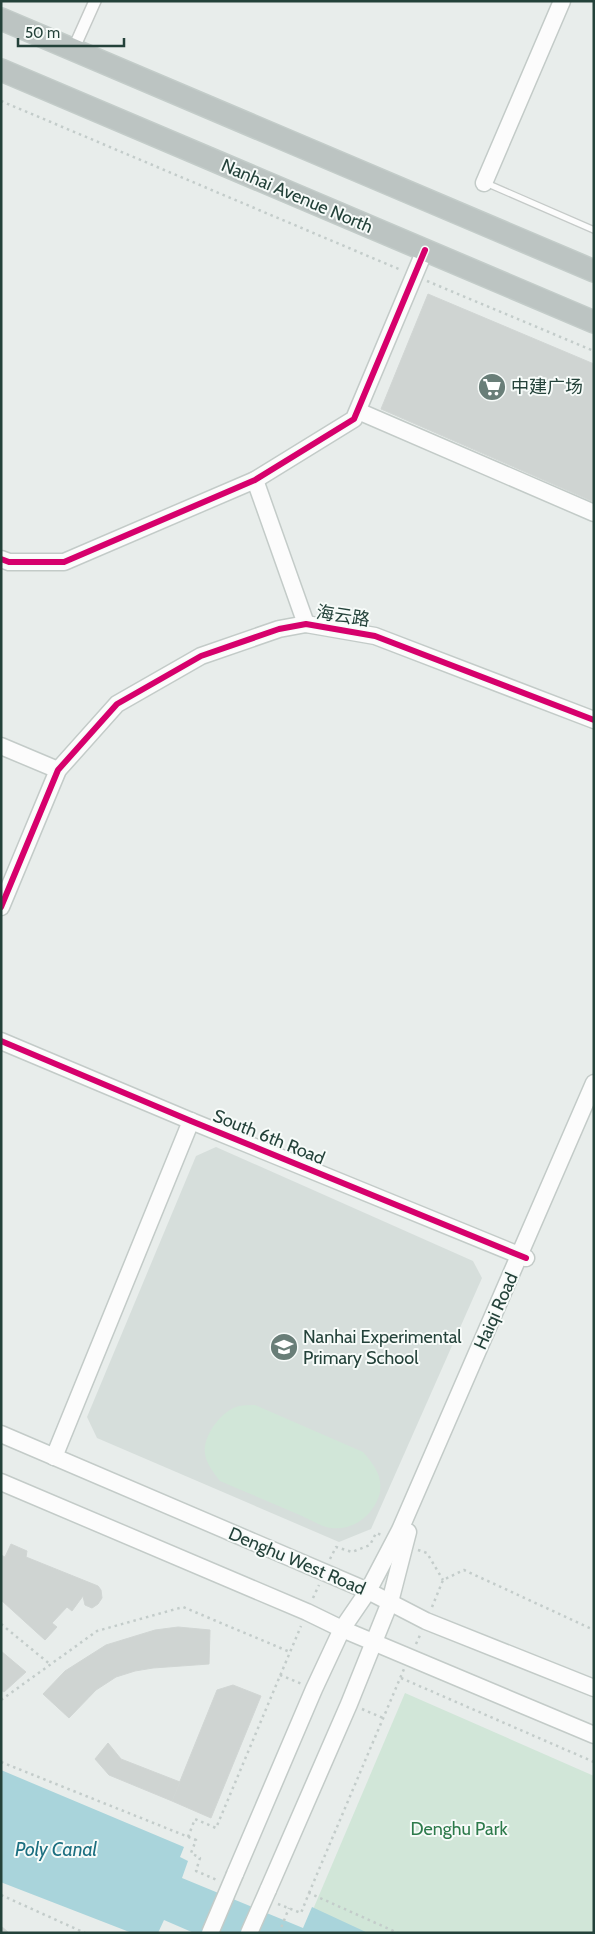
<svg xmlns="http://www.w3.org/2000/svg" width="595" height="1934" font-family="Cabin,'Noto Sans SC',sans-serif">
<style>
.built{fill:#d6dedb}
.green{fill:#d1e6d8}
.water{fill:#a9d4db}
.building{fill:#cfd4d2;stroke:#d1d6d4}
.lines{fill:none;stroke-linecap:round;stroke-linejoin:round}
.lane-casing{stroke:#c5cac8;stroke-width:8}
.street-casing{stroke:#c5cac8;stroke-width:14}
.secondary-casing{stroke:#c3cbc8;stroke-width:19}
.highway-casing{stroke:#c3ccc9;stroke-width:24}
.path{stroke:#c3ccca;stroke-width:2.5;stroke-dasharray:2.5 4;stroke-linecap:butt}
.lane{stroke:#fcfcfc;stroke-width:5.5}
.street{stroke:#fcfcfc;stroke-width:11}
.secondary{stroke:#fcfcfc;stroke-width:16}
.highway{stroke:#bcc4c2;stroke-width:21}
.secondary-bridge-casing{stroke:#c3cbc8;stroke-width:19;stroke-linecap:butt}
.secondary-bridge{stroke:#fcfcfc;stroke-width:16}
.cycleway-casing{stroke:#f7fbf9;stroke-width:9}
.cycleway{stroke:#d6006c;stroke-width:6}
.labels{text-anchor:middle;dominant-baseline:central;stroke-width:4;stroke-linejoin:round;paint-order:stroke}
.street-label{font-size:18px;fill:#24423a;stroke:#f7fbf9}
.poi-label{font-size:18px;fill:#24423a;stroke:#f7fbf9;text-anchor:start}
.park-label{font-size:18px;fill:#2d7a4b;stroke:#f7fbf9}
.water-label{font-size:19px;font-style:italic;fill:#1c6f80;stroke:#f7fbf9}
</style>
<rect width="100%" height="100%" fill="#e8edeb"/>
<path class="built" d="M 216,1147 L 473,1261 L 482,1278 L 371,1529 L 339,1542 L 97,1438 L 87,1417 L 196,1156 Z"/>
<g class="green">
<path d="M 255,1405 L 363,1452 C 376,1467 386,1481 377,1501 C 368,1519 352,1530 331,1528 C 322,1527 311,1520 302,1516 C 275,1504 248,1493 220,1481 C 214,1473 207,1465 205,1454 C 202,1436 222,1410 239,1406 C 244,1405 250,1405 255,1405 Z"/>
<path d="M 405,1693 L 594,1776 L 594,1933 L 303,1933 Z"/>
</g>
<path class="water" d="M 1,1770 L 184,1847 L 180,1857 L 188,1861 L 182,1878 L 303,1928 L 312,1907 L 368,1933 L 194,1933 L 164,1920 L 158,1933 L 132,1933 L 3,1883 L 1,1882 Z"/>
<g class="building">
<path d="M 428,294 L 594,364 L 594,502 L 381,409 Z"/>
<path d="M 11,1544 L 27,1551 L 26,1557 L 98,1586 L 101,1590 L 102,1598 L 98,1604 L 92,1608 L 85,1605 L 83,1596 L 72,1611 L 67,1607 L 52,1623 L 57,1627 L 45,1640 L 1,1600 L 1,1555 L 5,1557 Z"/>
<path d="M 178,1627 L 210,1630 L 209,1664 L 153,1668 L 135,1671 L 116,1677 L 96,1690 L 69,1718 L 43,1694 L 65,1671 L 106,1645 L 155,1630 Z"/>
<path d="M 1,1651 L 26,1672 L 4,1692 L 1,1690 Z"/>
<path d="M 233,1685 L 261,1696 L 211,1818 L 172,1801 L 217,1690 Z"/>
<path d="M 108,1743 L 121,1759 L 180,1782 L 172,1801 L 109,1775 L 95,1759 Z"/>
<path d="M 1,1926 L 9,1933 L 1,1933 Z"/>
</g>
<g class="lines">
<defs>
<path id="lane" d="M 486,183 L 594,230"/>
<path id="street" d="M 73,50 L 95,1"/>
<g id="secondary">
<path d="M 484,183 L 562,1"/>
<path d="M 358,411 L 594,513"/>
<path d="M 255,480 L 306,624"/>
<path d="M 1,559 L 9,562 L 64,562 L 255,480 L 354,419 L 425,250"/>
<path d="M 1,746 L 58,770"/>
<path d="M 1,907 L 58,770 L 117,704 L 201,656 L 279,629 L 306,624 L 375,636 L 594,720"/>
<path d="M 1,1041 L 191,1121 L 526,1258"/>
<path d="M 1,1434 L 368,1591 L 426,1621 L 594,1688"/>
<path d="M 54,1457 L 191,1121"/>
<path d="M 1,1482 L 307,1612 L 342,1629 L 594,1735"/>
<path d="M 235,1874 L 314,1689 L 342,1629 L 368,1591 L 400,1530 L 594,1083"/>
<path d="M 268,1890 L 349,1704 L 390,1602 L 408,1532"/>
</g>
<g id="highway">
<path d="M 1,19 L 594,271"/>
<path d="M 1,70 L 594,322"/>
</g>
</defs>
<use href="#lane" class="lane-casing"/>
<use href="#street" class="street-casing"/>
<use href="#secondary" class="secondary-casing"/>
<use href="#highway" class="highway-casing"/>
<g class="path">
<path d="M 1,101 L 401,270"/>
<path d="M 427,281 L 594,351"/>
<path d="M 418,1550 L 427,1553 L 443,1580"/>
<path d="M 330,1559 L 336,1547 L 352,1552 L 370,1545 L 376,1533 L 382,1535"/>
<path d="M 313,1598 L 319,1585"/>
<path d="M 432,1607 L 443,1580 L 464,1570 L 594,1630"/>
<path d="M 1,1624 L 51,1665"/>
<path d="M 416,1644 L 421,1633"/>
<path d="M 280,1675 L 302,1684"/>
<path d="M 401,1678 L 594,1762"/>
<path d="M 1,1700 L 97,1631 L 183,1607 L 290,1652"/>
<path d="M 362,1709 L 383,1718"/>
<path d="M 1,1762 L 196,1840 L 191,1853 L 200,1858 L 196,1871 L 217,1880"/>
<path d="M 188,1837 L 195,1819 L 216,1828 L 301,1626"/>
<path d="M 309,1893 L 404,1669"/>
<path d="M 1,1895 L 85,1933"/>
<path d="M 278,1904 L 301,1913 L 309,1893 L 398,1933"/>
<path d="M 279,1933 L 289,1908"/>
</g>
<use href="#lane" class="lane"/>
<use href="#street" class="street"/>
<use href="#secondary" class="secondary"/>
<use href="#highway" class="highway"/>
<defs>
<g id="secondary-bridge">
<path d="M 210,1933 L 235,1874"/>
<path d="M 249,1933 L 268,1890"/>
</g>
</defs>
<use href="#secondary-bridge" class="secondary-bridge-casing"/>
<use href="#secondary-bridge" class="secondary-bridge"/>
<defs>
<g id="cycleway">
<path d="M 1,559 L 9,562 L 64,562 L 255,480 L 354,419 L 425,250"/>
<path d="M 1,907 L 58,770 L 117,704 L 201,656 L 279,629 L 306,624 L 375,636 L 594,720"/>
<path d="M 1,1041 L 191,1121 L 526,1258"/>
</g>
</defs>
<use href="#cycleway" class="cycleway-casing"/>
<use href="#cycleway" class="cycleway"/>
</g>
<defs>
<symbol id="supermarket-disc" viewBox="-11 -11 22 22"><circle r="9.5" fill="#697e78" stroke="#f7fbf9"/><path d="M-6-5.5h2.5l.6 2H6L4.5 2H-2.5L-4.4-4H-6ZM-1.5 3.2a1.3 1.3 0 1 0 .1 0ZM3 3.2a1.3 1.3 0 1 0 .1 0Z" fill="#fff"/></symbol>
<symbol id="school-disc" viewBox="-11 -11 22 22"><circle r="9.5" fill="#697e78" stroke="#f7fbf9"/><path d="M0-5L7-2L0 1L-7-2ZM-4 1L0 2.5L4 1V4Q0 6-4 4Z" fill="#fff"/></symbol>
</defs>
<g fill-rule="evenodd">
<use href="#supermarket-disc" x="476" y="371" width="32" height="32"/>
<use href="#school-disc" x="268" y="1331" width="32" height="32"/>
</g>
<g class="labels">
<g class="street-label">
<text transform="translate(297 196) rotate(23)">Nanhai Avenue North</text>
<text transform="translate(343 616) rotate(9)">海云路</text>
<text transform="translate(269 1137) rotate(22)">South 6th Road</text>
<text transform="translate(496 1311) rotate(-66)">Haiqi Road</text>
<text transform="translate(297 1561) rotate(23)">Denghu West Road</text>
</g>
<g class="poi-label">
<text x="511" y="387">中建广场</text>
<text x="303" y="1337">Nanhai Experimental<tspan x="303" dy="21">Primary School</tspan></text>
</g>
<g class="park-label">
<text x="459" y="1829">Denghu Park</text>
</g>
<g class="water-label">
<text x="56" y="1849">Poly Canal</text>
</g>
</g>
<rect width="595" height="1934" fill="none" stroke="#24423a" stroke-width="5"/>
<path d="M18 38v8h106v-8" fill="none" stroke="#24423a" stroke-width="2.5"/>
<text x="25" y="38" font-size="15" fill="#24423a" stroke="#f7fbf9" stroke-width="4" paint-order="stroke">50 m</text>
</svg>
